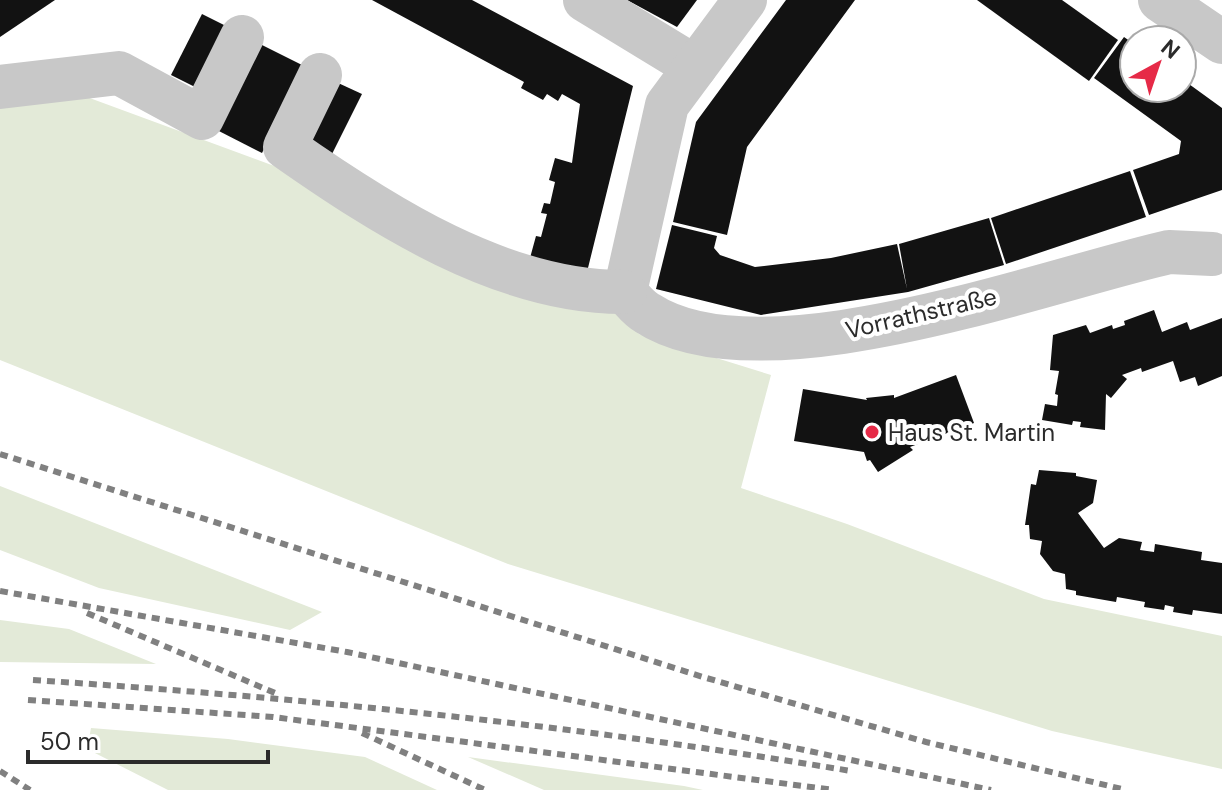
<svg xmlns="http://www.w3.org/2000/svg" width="1222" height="790" font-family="'DM Sans',sans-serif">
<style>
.green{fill:#e3ead8}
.building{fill:#121212}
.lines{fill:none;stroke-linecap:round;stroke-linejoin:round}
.minor{stroke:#c8c8c8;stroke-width:44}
.rail{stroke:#808080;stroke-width:6;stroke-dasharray:8 6;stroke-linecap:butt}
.poi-dot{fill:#e62a47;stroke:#fff;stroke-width:3}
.labels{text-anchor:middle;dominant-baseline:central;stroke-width:8;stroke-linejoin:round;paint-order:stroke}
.street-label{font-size:24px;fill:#2b2b2b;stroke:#fff}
.poi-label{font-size:24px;fill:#2b2b2b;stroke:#fff;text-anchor:start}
</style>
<rect width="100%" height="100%" fill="#fff"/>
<g class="green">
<path d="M 0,65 L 614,291 L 639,334 L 771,375 L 741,488 L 847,524 L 1044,599 L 1222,636 L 1222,769 L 1052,731 L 508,564 L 0,360 Z"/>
<path d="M 0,486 L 322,612 L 290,630 L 99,588 L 0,550 Z"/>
<path d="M 0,620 L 69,629 L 156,664 L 0,662 Z"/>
<path d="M 91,728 L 228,739 L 365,757 L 437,790 L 168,790 L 87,749 Z"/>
<path d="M 468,757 L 684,786 L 703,790 L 544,790 Z"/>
</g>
<g class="building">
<path d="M 0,0 L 55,0 L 0,37 Z"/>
<path d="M 372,0 L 472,0 L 633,86 L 587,272 L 530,258 L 536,236 L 541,237 L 547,214 L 541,213 L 544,203 L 550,204 L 555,182 L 549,180 L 555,158 L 572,163 L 580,104 L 562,94 L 558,101 L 547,94 L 543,100 L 521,88 L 524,82 Z"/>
<path d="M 627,0 L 697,0 L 677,27 Z"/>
<path d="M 786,0 L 855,0 L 747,147 L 727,235 L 673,222 L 696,122 Z"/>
<path d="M 977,0 L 1062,0 L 1118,40 L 1089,81 Z"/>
<path d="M 202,14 L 226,26 L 195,87 L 171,75 Z"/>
<path d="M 1124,37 L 1134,44 L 1134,88 L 1182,88 L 1182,79 L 1222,108 L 1222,190 L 1149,215 L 1133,170 L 1179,154 L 1181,141 L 1094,78 Z"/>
<path d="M 256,42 L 306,67 L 262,153 L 213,128 Z"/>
<path d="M 336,82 L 362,94 L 331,156 L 305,143 Z"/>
<path d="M 1130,171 L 1146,217 L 1006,264 L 991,218 Z"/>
<path d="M 989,218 L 1004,265 L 908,292 L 761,315 L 656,289 L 672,225 L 717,236 L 714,248 L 720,255 L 755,267 L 831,258 L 897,244 L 907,289 L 899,244 Z"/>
<path d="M 1154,310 L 1162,332 L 1187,322 L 1190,330 L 1222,318 L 1222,376 L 1198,386 L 1195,377 L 1180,382 L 1173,361 L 1142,372 L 1141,368 L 1122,375 L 1127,379 L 1111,398 L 1106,394 L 1105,430 L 1080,427 L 1081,422 L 1073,421 L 1072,425 L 1042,420 L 1045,404 L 1057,406 L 1058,395 L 1055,394 L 1059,371 L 1050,370 L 1053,335 L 1086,325 L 1090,333 L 1112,325 L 1113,329 L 1125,325 L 1124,321 Z"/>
<path d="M 956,375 L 974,423 L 910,447 L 913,450 L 878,472 L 870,460 L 867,461 L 864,452 L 794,441 L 803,389 L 867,400 L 866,398 L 894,395 L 894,398 Z"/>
<path d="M 1039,470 L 1076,473 L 1076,476 L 1097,480 L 1093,503 L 1078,513 L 1104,548 L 1119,538 L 1142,542 L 1140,550 L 1154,552 L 1155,544 L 1202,552 L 1201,560 L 1222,563 L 1222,614 L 1193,610 L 1192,615 L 1173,612 L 1174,607 L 1165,605 L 1164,610 L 1144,607 L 1145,602 L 1117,597 L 1116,602 L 1076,595 L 1076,591 L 1066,589 L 1065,574 L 1053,571 L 1040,554 L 1042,541 L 1030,539 L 1029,525 L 1025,525 L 1031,484 L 1036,485 Z"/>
</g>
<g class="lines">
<g class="minor">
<path d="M 585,0 L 695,67"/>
<path d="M 745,0 L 667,105 L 625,292 C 632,299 638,308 647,313 C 760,387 1042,281 1169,252 L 1212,254"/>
<path d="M 1160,0 L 1222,42"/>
<path d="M 320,75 L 285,147 C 382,215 503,293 625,292"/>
<path d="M 0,87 L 119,73 L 202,118 L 242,37"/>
</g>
<g class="rail">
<path d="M 0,454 L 703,677 L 926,742 L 1126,790"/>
<path d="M 0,591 L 347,652 L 991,790"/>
<path d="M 87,613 L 275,693"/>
<path d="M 33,680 C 306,698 581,726 851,771"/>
<path d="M 28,700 L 273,717 L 834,790"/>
<path d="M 362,733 L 485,790"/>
<path d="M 0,771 L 30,790"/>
</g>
</g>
<circle class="poi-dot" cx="872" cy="432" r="8"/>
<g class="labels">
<g class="street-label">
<text transform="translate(921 313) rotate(-13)">Vorrathstraße</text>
</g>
<g class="poi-label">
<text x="888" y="432">Haus St. Martin</text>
</g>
</g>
<g transform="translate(1158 64) rotate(40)"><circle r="38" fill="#ffffff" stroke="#aaaaaa" stroke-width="2"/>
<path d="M0-6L14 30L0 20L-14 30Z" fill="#e62a47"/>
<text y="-12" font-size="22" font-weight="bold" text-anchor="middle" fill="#2b2b2b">N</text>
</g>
<path d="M28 750v12h240v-12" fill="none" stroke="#2b2b2b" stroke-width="4"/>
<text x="40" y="750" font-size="24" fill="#2b2b2b" stroke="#ffffff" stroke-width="6" paint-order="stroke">50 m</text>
</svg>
